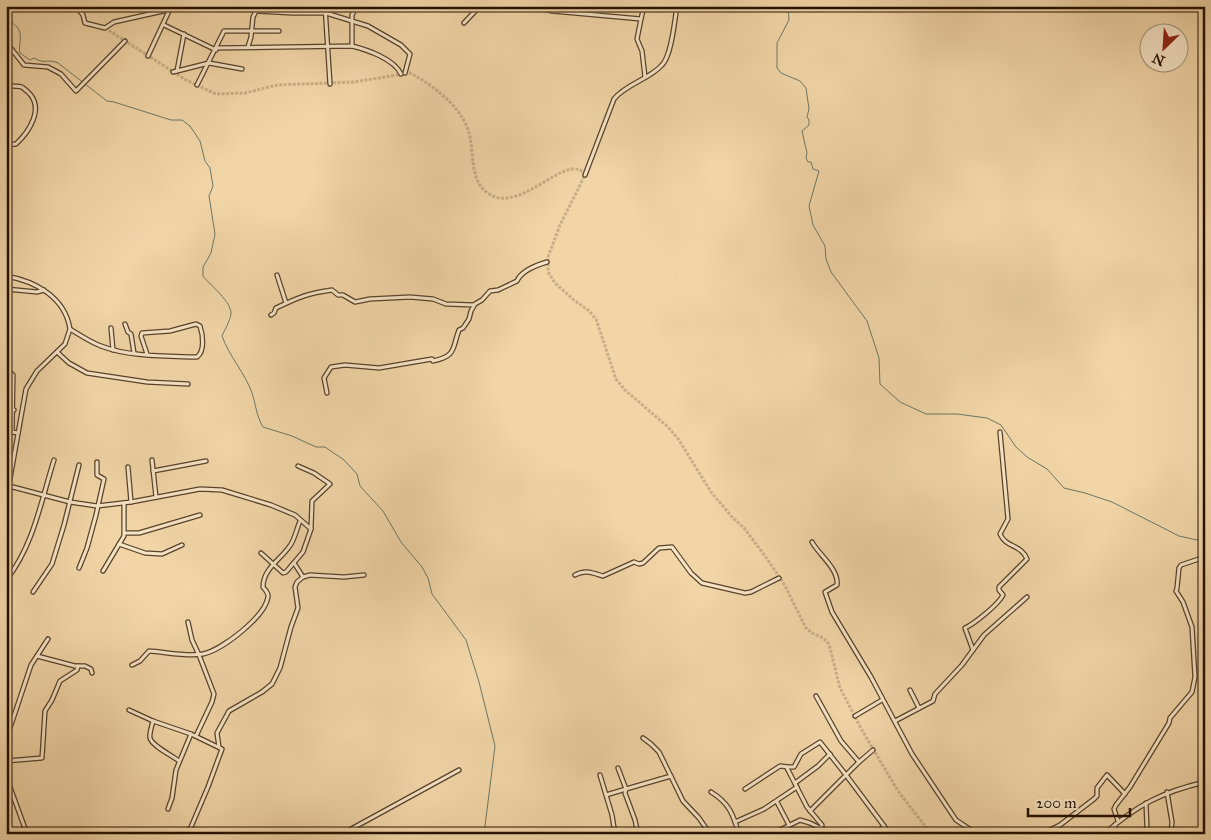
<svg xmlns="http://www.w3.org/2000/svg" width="1211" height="840" font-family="'IM FELL Great Primer',serif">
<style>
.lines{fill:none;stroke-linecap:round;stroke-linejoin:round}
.stream{stroke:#6c7664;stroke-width:1}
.minor-tunnel{stroke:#c8ae86;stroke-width:3;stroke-dasharray:3 1.5;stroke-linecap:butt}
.minor-casing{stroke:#58422a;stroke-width:5.5}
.minor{stroke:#f6e4c6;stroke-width:3}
</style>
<rect width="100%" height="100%" fill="#f1d5a7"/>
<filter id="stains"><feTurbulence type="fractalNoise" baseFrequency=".004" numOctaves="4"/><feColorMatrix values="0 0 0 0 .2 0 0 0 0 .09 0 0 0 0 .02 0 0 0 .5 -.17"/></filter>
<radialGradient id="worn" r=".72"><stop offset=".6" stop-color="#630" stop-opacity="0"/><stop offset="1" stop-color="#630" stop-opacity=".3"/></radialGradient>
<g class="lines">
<g class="stream">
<path d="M 9,6 L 9,19 C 12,23 15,25 18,28 C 23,35 18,46 20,53 L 30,60 L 34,58 C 46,65 47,58 58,63 L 107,101 L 114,102 L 171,120 L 182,120 L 190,126 L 200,141 L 205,161 L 210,168 L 213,186 L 209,196 L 215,234 L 211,253 L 203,267 L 203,276 C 210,285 232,302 231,314 C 230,321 225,329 222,336 C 229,356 245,373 252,393 C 256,405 256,415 263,427 L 292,436 L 316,447 L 325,447 L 344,460 L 357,474 L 360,486 L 383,511 L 401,542 L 422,567 L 428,578 L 432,594 L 466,640 L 479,682 L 495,746 L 484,834"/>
<path d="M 788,6 L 789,20 L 777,43 L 777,68 L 781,73 L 800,81 L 806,88 L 809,109 L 807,117 L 809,120 L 809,125 L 802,131 L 807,153 L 806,158 L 808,162 L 811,162 L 813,169 L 819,171 L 809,206 L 813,225 L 825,246 L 826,259 L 831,272 L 867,321 L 879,358 L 880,384 L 900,402 L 926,414 L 957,414 L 987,418 L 1001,425 L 1016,447 L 1027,457 L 1047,469 L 1064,488 L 1085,493 L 1112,502 L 1179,536 L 1197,540 L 1205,538"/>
</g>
<path class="minor-tunnel" d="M 105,28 L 186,80 L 216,94 L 245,93 L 277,85 L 354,82 L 410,73 C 431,84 458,104 467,127 C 476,148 467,180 489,194 C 521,215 569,149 585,175 L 560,225 L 548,257 L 548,272 L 555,283 L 574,300 L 588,310 L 596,319 L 616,379 L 625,390 L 668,427 L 679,440 L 711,492 L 732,517 L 744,528 L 765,556 L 784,584 L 806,628 L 812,633 L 823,638 L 829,644 L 840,688 L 863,732 L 898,791 L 931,834"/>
<defs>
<g id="minor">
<path d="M 76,6 L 83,15 L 85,23 L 105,28 L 114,22 L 186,6"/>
<path d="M 325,6 L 330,84"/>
<path d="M 527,6 L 552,11 L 641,19 L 644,6"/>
<path d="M 641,19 L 637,39 L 642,51 L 645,77"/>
<path d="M 464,23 L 480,6"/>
<path d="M 164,25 L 216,50"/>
<path d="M 6,42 L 24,65 L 48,67 L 61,74 L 76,91 L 125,41"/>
<path d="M 352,46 L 352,15 L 357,6"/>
<path d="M 248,47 L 251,37 L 253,17 L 256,11 L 292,13 L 326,13 L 368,26 L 401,45 L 410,54 L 405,73"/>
<path d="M 217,48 L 352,46 C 368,50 394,59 401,74"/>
<path d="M 148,56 L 169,11"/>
<path d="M 177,71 L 184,34"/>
<path d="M 173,72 L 209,63 L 242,69"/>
<path d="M 6,84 C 13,88 16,85 22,87 C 23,88 27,91 28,92 C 45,108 29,132 16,144 L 6,145"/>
<path d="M 197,85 L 224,31 L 279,31"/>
<path d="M 585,175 L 614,99 C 626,84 650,79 662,65 C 671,56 674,26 676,13 L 675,6"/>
<path d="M 277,275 L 286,303"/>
<path d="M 6,276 C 35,281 65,297 70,329 L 65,344 L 37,371 L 26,389 L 6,501"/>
<path d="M 6,289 L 37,292 L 44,290"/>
<path d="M 271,315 L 274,313 L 276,308 C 297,298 308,293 332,290 L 338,295 L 343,295 L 355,302 L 370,299 L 410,297 L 433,299 L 446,304 L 474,305"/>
<path d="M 125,324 L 128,332 L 131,334 L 134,353"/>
<path d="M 111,328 L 113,350"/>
<path d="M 70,329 C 80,335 90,342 101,346 C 129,357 167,356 197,357 C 205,351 203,335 200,326 L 196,324 L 170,331 L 142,333 L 141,336 L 147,354"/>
<path d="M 57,352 L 69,363 L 87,373 L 147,382 L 188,384"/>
<path d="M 6,372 L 10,372 L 13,375 L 12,432 L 18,433"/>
<path d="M 327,393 L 324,378 L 331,367 L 345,365 L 379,368 L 432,359 L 433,361 C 457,356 452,348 459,330 L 463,328 L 469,319 L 471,311 L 475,304 L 482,300 L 490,291 L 498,290 L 517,281 C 521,271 537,265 547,262"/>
<path d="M 6,407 L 14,410"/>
<path d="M 152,460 L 156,497"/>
<path d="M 128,467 L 131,502"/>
<path d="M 153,471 L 206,461"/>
<path d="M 9,486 L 70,502 L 97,506 L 131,502 L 200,489 L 222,490 L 271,505 L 295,515 L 311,529"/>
<path d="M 125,533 L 139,533 L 200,515"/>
<path d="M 812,542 C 819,555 839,569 837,585 L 825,592 L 832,612 L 871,677 L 912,754 L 956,820 L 977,834"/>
<path d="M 119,544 L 145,553 L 162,554 L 182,545"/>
<path d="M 261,553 L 283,573 L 286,572 L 303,552 L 311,529 L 312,501 L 330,484 L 314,473 L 298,466"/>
<path d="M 294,563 L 303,577"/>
<path d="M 79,568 L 87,548 L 96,515 L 104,479 L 97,475 L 97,462"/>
<path d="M 103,571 L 124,536 L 124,503"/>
<path d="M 575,575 C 585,569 593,573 603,576 L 634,562 L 639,564 L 643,563 L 659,548 L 672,547 L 691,573 L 702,583 L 745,593 L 751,592 L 779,578"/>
<path d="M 7,579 C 34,544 41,501 54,460"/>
<path d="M 33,592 L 52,564 L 64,525 L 79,465"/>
<path d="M 188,622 L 192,640 L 199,655 L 214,694 L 212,702 L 196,736"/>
<path d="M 973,650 L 965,628 C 974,624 999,604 1003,595 L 999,590 L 999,587 L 1027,559 C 1021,544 1006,548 1000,534 L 1008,519 L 1000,432"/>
<path d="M 37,656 L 75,666 L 85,666 L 91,669 L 92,673"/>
<path d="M 132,665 L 140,661 L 149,651 C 165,652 188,657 203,654 C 222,650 265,617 268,597 C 269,593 265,590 263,587 C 263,569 280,560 289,547 C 294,542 297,528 300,521"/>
<path d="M 910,690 L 919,708"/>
<path d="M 816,696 L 841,741 L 859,762"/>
<path d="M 129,710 L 153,721 L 191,734 L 222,749 L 208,787 L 188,834"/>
<path d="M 855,716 L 882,700"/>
<path d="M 153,721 C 152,726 149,733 150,738 C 152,746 173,756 179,761"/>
<path d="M 895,721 L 933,701 L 935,694 L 962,665 L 984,635 L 1027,597"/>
<path d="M 643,738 L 651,744 L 659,752 L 683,801 L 699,818 L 710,834"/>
<path d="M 6,740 L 31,665 L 48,639"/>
<path d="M 219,747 L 217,733 L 229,711 L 262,692 L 272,684 L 280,668 L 291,627 L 298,608 L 295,587 L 297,582 L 303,577 L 310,575 L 344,577 L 364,575"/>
<path d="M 873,750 L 859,762 L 846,775 L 890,834"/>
<path d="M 6,761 L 42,758 L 45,711 L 52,700 L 60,681 L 77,670 L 78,666"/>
<path d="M 787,768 L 807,807 L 822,825 L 820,834"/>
<path d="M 600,775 L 612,815 L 615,834"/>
<path d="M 6,776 L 27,834"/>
<path d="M 795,783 L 818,766 L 830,754"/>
<path d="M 745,789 L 780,766 L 789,767 L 794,767 L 801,754 L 820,742 L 846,775 L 810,811"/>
<path d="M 711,792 C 729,803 733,814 739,834"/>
<path d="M 1167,792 L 1172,822 L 1171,834"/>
<path d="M 606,795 L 626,789 L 618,768"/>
<path d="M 777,802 L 789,825"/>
<path d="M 1146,803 L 1147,828"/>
<path d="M 168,809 L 172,798 L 176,770 L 191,734"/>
<path d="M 1118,821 L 1114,809 L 1116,805 L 1130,787 L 1169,723 L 1170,718 L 1192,692 L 1195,677 L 1192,627 L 1183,602 L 1176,591 L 1177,588 L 1179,568 L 1181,565 L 1205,557"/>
<path d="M 735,822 L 764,809 L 797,787"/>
<path d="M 1115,825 L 1116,834"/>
<path d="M 355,827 L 359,834"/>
<path d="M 190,829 L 201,834"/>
<path d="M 342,834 L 459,770"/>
<path d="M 638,834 L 635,820 L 625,793 L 626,789 L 671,776"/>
<path d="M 772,834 L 800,820 L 810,823 L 832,834"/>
<path d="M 877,834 L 884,826"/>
<path d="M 1042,834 L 1060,825 L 1094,799 L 1097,796 L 1097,788 L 1107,775 L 1125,794"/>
<path d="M 1104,834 C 1137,805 1162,792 1205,782"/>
</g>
</defs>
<use href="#minor" class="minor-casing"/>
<use href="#minor" class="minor"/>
</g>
<rect width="1211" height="840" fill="none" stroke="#f1d5a7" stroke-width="25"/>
<rect x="8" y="8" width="1196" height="825" fill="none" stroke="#251100" stroke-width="2.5"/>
<rect x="12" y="12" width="1186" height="815" fill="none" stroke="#251100"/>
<g transform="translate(1164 48) rotate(205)"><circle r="24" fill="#f6e4c6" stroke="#a29077"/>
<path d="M0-4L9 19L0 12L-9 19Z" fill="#8f2418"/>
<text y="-8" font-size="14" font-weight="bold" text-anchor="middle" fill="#251100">N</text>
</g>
<path d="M1028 808v8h102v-8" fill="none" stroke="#251100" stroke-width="2.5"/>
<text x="1036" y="808" font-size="15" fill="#251100" stroke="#f6e4c6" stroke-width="4" paint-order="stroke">200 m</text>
<rect width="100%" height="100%" filter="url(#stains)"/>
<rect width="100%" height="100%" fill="url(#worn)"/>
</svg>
